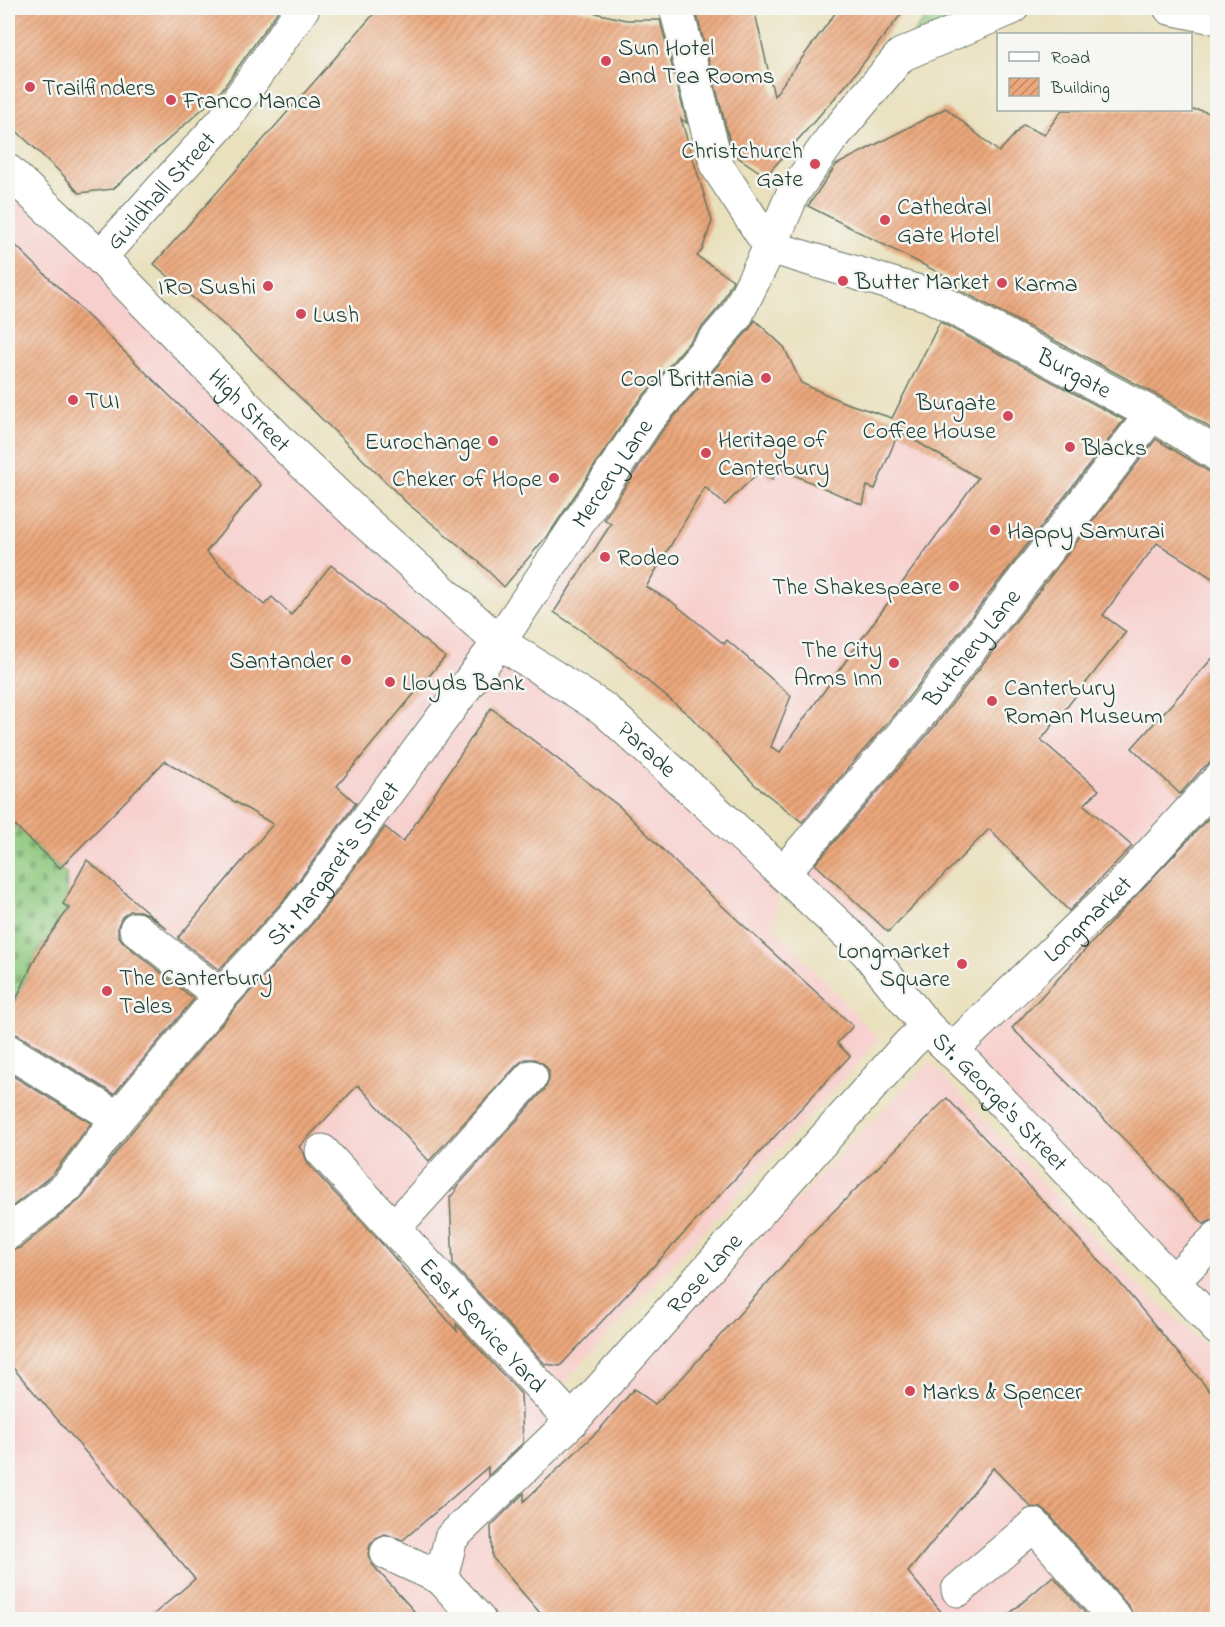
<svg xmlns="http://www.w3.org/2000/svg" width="1225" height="1627" font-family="'Indie Flower',sans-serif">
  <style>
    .built { fill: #f7d0ce }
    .grass { fill: url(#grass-tufts); stroke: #568258; stroke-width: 1.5 }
    .cemetery { fill: url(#cemetery-stones); stroke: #568258; stroke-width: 1.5 }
    .building { fill: url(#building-hatch); fill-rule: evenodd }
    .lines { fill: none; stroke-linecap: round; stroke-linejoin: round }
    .minor-casing { stroke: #667664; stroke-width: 35 }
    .minor { stroke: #fff; stroke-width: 33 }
    .poi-dot { fill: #d1495b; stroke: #f6f6f2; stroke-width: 2 }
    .labels { text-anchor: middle; stroke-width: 5; stroke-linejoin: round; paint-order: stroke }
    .poi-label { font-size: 24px; fill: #1f3d34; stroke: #f6f6f2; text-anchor: start }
    .street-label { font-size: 24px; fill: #1f3d34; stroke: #f6f6f2 }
  </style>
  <defs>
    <pattern id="grass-tufts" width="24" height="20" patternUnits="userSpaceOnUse" patternTransform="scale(1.5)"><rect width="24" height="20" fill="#8dc87d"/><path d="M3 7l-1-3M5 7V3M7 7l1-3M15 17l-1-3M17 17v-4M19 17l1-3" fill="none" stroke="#73a467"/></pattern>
    <pattern id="cemetery-stones" width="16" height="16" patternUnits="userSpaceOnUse" patternTransform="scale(1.5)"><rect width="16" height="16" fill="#8dc87d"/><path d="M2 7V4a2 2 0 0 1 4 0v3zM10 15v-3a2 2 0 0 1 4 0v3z" fill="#73a467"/></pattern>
    <pattern id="building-hatch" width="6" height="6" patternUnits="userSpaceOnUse" patternTransform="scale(1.5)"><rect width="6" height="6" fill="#eca77b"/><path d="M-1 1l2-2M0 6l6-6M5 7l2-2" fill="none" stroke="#bf8966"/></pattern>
  </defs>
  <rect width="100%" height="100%" fill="#f6f6f2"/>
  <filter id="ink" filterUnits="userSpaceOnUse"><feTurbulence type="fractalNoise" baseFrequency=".0167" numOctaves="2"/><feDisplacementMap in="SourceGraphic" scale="12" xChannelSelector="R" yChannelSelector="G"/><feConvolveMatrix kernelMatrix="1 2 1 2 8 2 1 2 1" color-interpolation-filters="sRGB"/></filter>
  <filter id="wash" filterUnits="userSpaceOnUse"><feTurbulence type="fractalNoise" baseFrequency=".008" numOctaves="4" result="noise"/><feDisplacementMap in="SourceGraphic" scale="24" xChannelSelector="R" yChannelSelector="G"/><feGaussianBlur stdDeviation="1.35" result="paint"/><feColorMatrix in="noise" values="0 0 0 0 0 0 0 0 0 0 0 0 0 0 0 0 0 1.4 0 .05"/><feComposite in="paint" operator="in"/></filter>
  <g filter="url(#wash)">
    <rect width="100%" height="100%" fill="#e9e0bc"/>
    <g class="built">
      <polygon points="8,171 190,347 783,873 1152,414 1217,455 1217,1329 951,1051 1083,922 1065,906 1011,851 986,833 867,952 783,874 773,925 879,1040 555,1393 573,1430 930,1062 1135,1282 1217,1356 1217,1619 8,1619"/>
      <polygon points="931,339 964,356 1001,361 1123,429 1054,523 807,827 756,784 691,717 606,647 542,604 652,436 704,382 784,347 805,390 889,422"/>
    </g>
    <polygon class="grass" points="931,8 1012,8 901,55"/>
    <polygon class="cemetery" points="8,819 66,874 67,898 69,908 38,952 14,1002 8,1002"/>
    <g id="blocks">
      <g class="building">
        <polygon points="8,8 280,8 219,94 113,189 79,193 64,176 8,123"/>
        <polygon points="379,8 574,8 626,20 660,20 687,123 681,119 712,221 702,250 697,256 733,280 720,306 633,408 551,531 504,587 477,560 408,504 247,345 154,264"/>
        <polygon points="695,8 754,8 774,96 839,8 906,8 847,84 766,176 733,154"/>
        <polygon points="946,108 999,152 1023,125 1044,135 1062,110 1199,110 1218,115 1218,433 1161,397 956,288 959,283 808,206 836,165"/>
        <polygon points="8,238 261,485 206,552 264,605 272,597 291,615 331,565 445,657 337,786 356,803 285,899 219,970 178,938 273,824 165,761 60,868 8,819"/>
        <path d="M755,320L784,347L801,383L843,402L892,418L940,322L1124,420L905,702L802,822L755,785L691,717L610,650L554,612L611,524L604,519L662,431L750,328ZM899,431L978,478L780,752L771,747L791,696L727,640L724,644L671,601L646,587L705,487L725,505L761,470L772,480L778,468L863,505L867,486L875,489Z"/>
        <polygon points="1156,439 1208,471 1218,474 1218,582 1157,543 1103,615 1126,632 1041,740 1099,790 1084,805 1132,846 1069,911 989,829 888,932 815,864 935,726"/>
        <polygon points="1218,652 1218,762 1212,762 1204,767 1180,794 1132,748"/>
        <polygon points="491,708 620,807 683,870 853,1026 837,1043 850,1056 560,1366 545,1364 453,1265 450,1197 456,1191 455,1189 545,1089 549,1080 549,1071 544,1064 534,1059 525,1059 518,1064 429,1161 358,1085 299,1147 304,1153 308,1164 386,1248 457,1331 456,1324 521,1394 523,1443 488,1476 488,1467 403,1540 385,1534 376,1538 370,1545 368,1554 371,1563 422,1620 147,1620 195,1579 8,1362 8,1251 20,1248 82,1198 133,1130 235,1008 314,922 385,827 403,842"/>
        <polygon points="1218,808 1218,1219 1213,1219 1204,1224 1134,1149 1012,1028"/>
        <polygon points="87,860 167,929 147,914 139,911 130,911 122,917 118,926 118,935 124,943 194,999 114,1094 18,1035 8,1032 8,1017 38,952 69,908 63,904"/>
        <polygon points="8,1073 91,1123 53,1174 8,1210"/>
        <polygon points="947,1098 1119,1282 1218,1401 1218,1620 1134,1620 1130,1608 1048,1513 1041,1508 1031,1507 993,1468 908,1572 948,1620 546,1620 492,1557 491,1526 524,1493 524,1501 600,1429 634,1389 655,1404 683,1377 811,1234"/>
        <polygon points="1053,1576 1091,1620 1002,1620"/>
      </g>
    </g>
  </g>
  <g filter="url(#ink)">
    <use href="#blocks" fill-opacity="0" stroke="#667664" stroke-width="1.5"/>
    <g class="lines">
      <g class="minor-casing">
        <g id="minor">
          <path id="s1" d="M676,8L717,166L770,247L929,295L1152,414L1218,455"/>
          <polyline points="1170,8 1218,18"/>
          <path id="s2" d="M8,171L100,257L286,447L363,520L499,642L604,709L783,873L867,952L927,1027L970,1068L1218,1329"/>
          <path id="s3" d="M100,257L225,119L303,8"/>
          <path id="s4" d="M783,873L920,714L1152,414"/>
          <polyline points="136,929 221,996"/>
          <polyline points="8,1051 118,1118"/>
          <path id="s5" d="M951,1051L1124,883L1218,780"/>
          <path id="s6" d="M322,1151L572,1421"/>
          <polyline points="393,1229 531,1077"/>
          <path id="s7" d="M8,1233L67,1187L118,1118L221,996L299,911L499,642L647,420L736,316L770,247L793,193L831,139L901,55L1012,8"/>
          <polyline points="1172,1282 1218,1237"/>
          <polyline points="387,1553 441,1578 479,1620"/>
          <path id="s8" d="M441,1578L451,1538L572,1421L909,1044L927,1027"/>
          <polyline points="958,1590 1034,1525 1116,1620"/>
        </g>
      </g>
      <use href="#minor" class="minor"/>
    </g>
  </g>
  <g class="poi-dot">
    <circle cx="606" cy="61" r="6"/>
    <circle cx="30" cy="87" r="6"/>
    <circle cx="171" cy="100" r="6"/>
    <circle cx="815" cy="164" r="6"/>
    <circle cx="885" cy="220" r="6"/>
    <circle cx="843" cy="281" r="6"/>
    <circle cx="1002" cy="283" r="6"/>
    <circle cx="268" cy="286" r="6"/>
    <circle cx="301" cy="314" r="6"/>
    <circle cx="766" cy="378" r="6"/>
    <circle cx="73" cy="400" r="6"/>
    <circle cx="1008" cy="416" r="6"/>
    <circle cx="493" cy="441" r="6"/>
    <circle cx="1070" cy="447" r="6"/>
    <circle cx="706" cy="453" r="6"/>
    <circle cx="554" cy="478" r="6"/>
    <circle cx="995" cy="530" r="6"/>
    <circle cx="605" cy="557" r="6"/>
    <circle cx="954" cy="586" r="6"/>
    <circle cx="346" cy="660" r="6"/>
    <circle cx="894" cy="663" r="6"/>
    <circle cx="390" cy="682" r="6"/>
    <circle cx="992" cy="701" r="6"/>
    <circle cx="962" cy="964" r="6"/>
    <circle cx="107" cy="991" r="6"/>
    <circle cx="910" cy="1391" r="6"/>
  </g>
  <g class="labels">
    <g class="poi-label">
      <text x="618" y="55">Sun Hotel<tspan x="618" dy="28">and Tea Rooms</tspan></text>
      <text x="42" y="95">Trailfinders</text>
      <text x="183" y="108">Franco Manca</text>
      <text x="803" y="158" text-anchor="end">Christchurch<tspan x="803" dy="28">Gate</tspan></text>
      <text x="897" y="214">Cathedral<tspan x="897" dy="28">Gate Hotel</tspan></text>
      <text x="855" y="289">Butter Market</text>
      <text x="1014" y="291">Karma</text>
      <text x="256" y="294" text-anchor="end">IRO Sushi</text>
      <text x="313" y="322">Lush</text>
      <text x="754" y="386" text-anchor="end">Cool Brittania</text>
      <text x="85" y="408">TUI</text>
      <text x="996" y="410" text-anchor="end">Burgate<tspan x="996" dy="28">Coffee House</tspan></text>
      <text x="718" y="447">Heritage of<tspan x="718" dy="28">Canterbury</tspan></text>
      <text x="481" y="449" text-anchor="end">Eurochange</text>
      <text x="1082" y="455">Blacks</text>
      <text x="542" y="486" text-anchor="end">Cheker of Hope</text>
      <text x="1007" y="538">Happy Samurai</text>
      <text x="617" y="565">Rodeo</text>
      <text x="942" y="594" text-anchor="end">The Shakespeare</text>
      <text x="882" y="657" text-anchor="end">The City<tspan x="882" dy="28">Arms Inn</tspan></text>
      <text x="334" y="668" text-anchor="end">Santander</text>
      <text x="402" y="690">Lloyds Bank</text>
      <text x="1004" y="695">Canterbury<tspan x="1004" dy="28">Roman Museum</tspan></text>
      <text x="950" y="958" text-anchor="end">Longmarket<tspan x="950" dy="28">Square</tspan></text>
      <text x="119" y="985">The Canterbury<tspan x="119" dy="28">Tales</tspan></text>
      <text x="922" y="1399">Marks &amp; Spencer</text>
    </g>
    <g class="street-label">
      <text dy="8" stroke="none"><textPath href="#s3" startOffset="90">Guildhall Street</textPath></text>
      <text dy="8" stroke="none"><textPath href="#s1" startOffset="591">Burgate</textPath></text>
      <text dy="8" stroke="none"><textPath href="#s2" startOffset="340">High Street</textPath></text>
      <text dy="8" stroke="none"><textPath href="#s7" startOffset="974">Mercery Lane</textPath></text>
      <text dy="8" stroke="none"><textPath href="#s4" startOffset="294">Butchery Lane</textPath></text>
      <text dy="8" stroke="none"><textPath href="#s2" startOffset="864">Parade</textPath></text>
      <text dy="8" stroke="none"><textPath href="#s7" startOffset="494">St. Margaret's Street</textPath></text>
      <text dy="8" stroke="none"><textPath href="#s5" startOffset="190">Longmarket</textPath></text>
      <text dy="8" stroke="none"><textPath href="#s2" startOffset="1364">St. George's Street</textPath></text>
      <text dy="8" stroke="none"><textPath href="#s8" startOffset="408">Rose Lane</textPath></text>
      <text dy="8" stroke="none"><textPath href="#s6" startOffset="237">East Service Yard</textPath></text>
    </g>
  </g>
  <rect width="1225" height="1627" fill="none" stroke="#f6f6f2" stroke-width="30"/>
  <rect x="997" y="33" width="195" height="78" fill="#f6f6f2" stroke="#a0aca6" stroke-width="1.5"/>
  <rect x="1009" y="52" width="30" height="9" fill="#ffffff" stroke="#a0aca6" stroke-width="1.5"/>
  <text x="1051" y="63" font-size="18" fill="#1f3d34">Road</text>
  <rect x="1009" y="78" width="30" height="18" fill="url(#building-hatch)" stroke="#a0aca6" stroke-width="1.5"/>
  <text x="1051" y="93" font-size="18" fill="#1f3d34">Building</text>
</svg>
